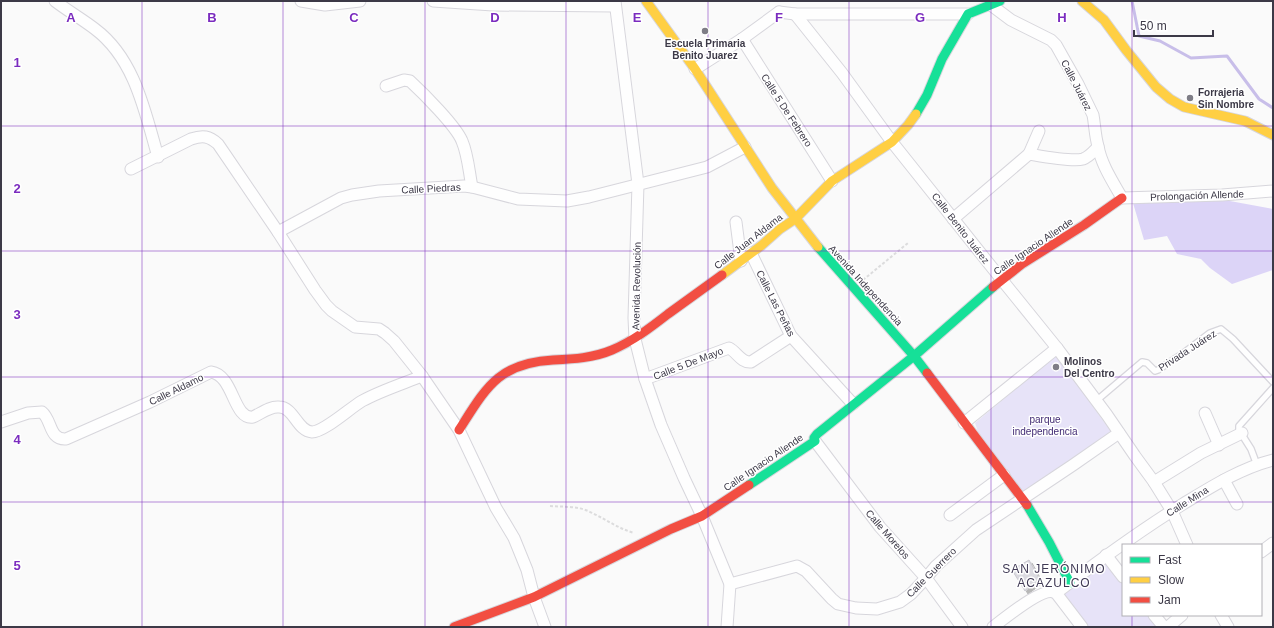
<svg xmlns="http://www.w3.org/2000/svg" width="1274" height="628" font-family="Arial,sans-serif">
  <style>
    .green { fill: #e7e3f8 }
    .forest { fill: #dcd4f7 }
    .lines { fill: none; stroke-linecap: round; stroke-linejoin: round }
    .stream { stroke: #c8bee9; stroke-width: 3 }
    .building { fill: #dbdae0; stroke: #cbcad0; filter: url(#shadow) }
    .lane-casing { stroke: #d7d6dc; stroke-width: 8 }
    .street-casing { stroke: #d7d6dc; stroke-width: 13 }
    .fast-casing { stroke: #d7d6dc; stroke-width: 11 }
    .slow-casing { stroke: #d7d6dc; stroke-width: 11 }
    .jam-casing { stroke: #d7d6dc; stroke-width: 11 }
    .path { stroke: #dcdcdd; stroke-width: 2; stroke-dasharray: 3 2; stroke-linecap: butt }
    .lane { stroke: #fefefe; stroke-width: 5.5 }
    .street { stroke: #fefefe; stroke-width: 11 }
    .fast { stroke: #16e098; stroke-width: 9 }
    .slow { stroke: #ffcf43; stroke-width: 9 }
    .jam { stroke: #f24e42; stroke-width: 9 }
    .grid { fill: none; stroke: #7b2cbf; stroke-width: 1; stroke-opacity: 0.55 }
    .poi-dot { fill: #7e7d86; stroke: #fff; stroke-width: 1.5 }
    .labels { text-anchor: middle; stroke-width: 3; stroke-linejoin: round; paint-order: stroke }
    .poi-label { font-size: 10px; font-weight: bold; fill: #3c3947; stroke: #fff; text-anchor: start }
    .street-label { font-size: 10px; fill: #3c3947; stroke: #fff }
    .park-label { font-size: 10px; fill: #422b74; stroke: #fff }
    .quarter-label { font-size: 12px; letter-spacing: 1px; fill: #3f3954; stroke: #fff }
    .grid-label { font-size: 13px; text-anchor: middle; font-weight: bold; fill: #7b2cbf; stroke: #fff; stroke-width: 3; stroke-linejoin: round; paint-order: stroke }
  </style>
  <defs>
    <filter id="shadow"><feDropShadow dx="3" dy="3" stdDeviation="0" flood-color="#0004"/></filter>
  </defs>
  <rect width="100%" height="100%" fill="#fafafa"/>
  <g class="green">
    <polygon points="1056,355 1112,433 1025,496 981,441 975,423"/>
    <polygon points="1105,557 1123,580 1123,615 1151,615 1160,627 1086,627 1060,595"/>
  </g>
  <polygon class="forest" points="1219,199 1273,209 1273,270 1232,284 1210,268 1201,259 1177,254 1167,236 1144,240 1133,203"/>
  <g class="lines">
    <polyline class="stream" points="1132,1 1139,36 1160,41 1191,58 1227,56 1259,99 1273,108"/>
  </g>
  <polygon class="building" points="1029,560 1040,580 1025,591 1012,570"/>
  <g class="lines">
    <g class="lane-casing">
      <g id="lane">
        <polyline points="1096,401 1142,362 1147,363 1155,371 1158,370 1185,352 1210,333 1221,329 1233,339 1273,382"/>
        <polyline points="1257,465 1251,449 1239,430 1239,426 1273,388"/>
      </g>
    </g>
    <g class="street-casing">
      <g id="street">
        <path d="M55,1C68,11 82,19 95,29C135,59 145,112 158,157"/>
        <polyline points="301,1 325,5 360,1"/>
        <polyline points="433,1 493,5 615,6"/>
        <polyline points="615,1 638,184 634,318 635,339 645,379 661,425 684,478 702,516 730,584 727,627"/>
        <path d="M991,5L1011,20L1051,40L1056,45L1078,84L1093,115C1095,126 1095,136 1098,146C1101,164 1113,182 1122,198L1222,195L1273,191"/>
        <polyline points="779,12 795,14 968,14"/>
        <polyline points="795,14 842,73 892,142 1002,280 1057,348 1107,415 1135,456 1154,482 1172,511 1187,545"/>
        <polyline points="742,39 832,181"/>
        <polyline points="695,69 742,39 779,12"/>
        <path d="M386,86L404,80L410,81C423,93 456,126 462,141C468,155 469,172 472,187"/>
        <polyline points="1029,154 1039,131"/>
        <path d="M131,169L191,139C203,135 209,136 218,144L278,232L315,290L326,305L332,311L355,327L379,329L385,333L394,341L422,376L459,430L496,508L514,538L527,570L534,597L545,627"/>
        <path d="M953,219L1029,154C1041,156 1072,162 1083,159C1089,157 1093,152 1098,147"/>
        <polyline points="736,222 741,261"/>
        <polyline points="278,232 341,198 352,195 379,191 464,186 472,187 518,199 567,201 589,197 707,167 745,147"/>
        <polyline points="751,253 791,336 853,404"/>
        <path d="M645,379L729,348C737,352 741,363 751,362L791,336"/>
        <polyline points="1205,413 1219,445"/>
        <path d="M1,422L28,413L42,412C52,420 49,440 66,439L150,402L211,372C234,375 233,420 253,417C260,414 270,406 279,407C294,407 297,431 312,432C324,432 350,408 362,401C380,391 402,384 422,376"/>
        <polyline points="964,423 1057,348"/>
        <polyline points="815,441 880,527 926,578 962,627"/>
        <polyline points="1224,480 1237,504"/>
        <polyline points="1154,482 1201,453 1242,433"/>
        <polyline points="950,515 1004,475"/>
        <polyline points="1261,552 1273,543"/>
        <polyline points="1106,555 1123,577"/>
        <polyline points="730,584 797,566 806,571 832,599 838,604 856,608 877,609 900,602 911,594 926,578 936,566 976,530 1073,465 1119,433"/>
        <polyline points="1056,593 1082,627"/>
        <polyline points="1154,615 1164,627"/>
        <polyline points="1221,615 1228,627"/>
        <path d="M993,627C1004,619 1044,585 1056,593C1097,562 1139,531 1183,504C1211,487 1241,468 1273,460"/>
        <polyline points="1168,627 1182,615"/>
      </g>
    </g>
    <g class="fast-casing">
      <g id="fast">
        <polyline points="916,114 927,95 942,59 968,14 1000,1"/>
        <polyline points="818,247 914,356 927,373"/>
        <polyline points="749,485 815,441 814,438 817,434 914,356 993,287"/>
        <polyline points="1027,505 1049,542 1070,583"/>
      </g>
    </g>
    <g class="slow-casing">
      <g id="slow">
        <polyline points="646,1 695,69 772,188 818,247"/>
        <polyline points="1082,1 1104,20 1126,50 1156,87 1170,99 1184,107 1245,121 1273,135"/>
        <polyline points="722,275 762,245 780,229 795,219 832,181 892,142 908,125 916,114"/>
      </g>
    </g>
    <g class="jam-casing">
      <g id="jam">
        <polyline points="993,287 1022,264 1084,225 1122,198"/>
        <polyline points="927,373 1027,505"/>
        <path d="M459,430C486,388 498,363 553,360C574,359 593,358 612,350C633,341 650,328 668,314C686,301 704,288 722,275"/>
        <polyline points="454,627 534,597 671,529 702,516 749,485"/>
      </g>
    </g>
    <g class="path">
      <polyline points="863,280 908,243"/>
      <path d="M550,506C563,507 577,506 588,511C604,518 617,528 634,533"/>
    </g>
    <use href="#lane" class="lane"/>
    <use href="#street" class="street"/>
    <use href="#fast" class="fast"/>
    <use href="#slow" class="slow"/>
    <use href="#jam" class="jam"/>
  </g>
  <path class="grid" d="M142,1V627M283,1V627M425,1V627M566,1V627M708,1V627M849,1V627M991,1V627M1132,1V545M1,126H1273M1,251H1273M1,377H1273M1,502H1273M1132,615V627"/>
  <g class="poi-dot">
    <circle cx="705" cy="31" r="4"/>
    <circle cx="1190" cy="98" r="4"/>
    <circle cx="1056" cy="367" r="4"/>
  </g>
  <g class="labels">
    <g class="poi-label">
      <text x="705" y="47" text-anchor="middle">Escuela Primaria<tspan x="705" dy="12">Benito Juarez</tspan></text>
      <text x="1198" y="96">Forrajeria<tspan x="1198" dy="12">Sin Nombre</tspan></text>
      <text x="1064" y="365">Molinos<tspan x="1064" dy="12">Del Centro</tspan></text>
    </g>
    <g class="street-label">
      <text transform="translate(1077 85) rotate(63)" y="4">Calle Juárez</text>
      <text transform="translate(787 110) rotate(57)" y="4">Calle 5 De Febrero</text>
      <text transform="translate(431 188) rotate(-3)" y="4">Calle Piedras</text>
      <text transform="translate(1197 195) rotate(-2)" y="4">Prolongación Allende</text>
      <text transform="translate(961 228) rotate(52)" y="4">Calle Benito Juárez</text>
      <text transform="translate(748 241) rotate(-38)" y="4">Calle Juan Aldama</text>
      <text transform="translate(1033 246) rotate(-34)" y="4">Calle Ignacio Allende</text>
      <text transform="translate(866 285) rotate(48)" y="4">Avenida Independencia</text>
      <text transform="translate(636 286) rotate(-89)" y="4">Avenida Revolución</text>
      <text transform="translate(776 303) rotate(63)" y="4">Calle Las Peñas</text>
      <text transform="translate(1187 350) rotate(-33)" y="4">Privada Juárez</text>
      <text transform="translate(688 363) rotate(-21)" y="4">Calle 5 De Mayo</text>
      <text transform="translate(176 389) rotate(-26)" y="4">Calle Aldamo</text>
      <text transform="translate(763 462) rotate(-34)" y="4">Calle Ignacio Allende</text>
      <text transform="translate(1187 501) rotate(-32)" y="4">Calle Mina</text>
      <text transform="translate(888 534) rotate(49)" y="4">Calle Morelos</text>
      <text transform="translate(931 572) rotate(-45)" y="4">Calle Guerrero</text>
    </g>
    <g class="park-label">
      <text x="1045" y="423">parque<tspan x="1045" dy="12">independencia</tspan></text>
    </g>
    <g class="quarter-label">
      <text x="1054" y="573">SAN JERÓNIMO<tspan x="1054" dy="14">ACAZULCO</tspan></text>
    </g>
  </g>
  <g class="grid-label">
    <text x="71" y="22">A</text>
    <text x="212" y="22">B</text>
    <text x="354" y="22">C</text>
    <text x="495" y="22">D</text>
    <text x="637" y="22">E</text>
    <text x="779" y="22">F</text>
    <text x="920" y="22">G</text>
    <text x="1062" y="22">H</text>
    <text x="17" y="67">1</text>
    <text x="17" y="193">2</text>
    <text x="17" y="319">3</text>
    <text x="17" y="444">4</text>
    <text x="17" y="570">5</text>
  </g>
  <rect width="1274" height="628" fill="none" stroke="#3c3947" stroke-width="4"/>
  <rect x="1122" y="544" width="140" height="72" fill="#ffffff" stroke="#b1b0b5"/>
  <rect x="1130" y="557" width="20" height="6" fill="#16e098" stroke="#b1b0b5"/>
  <text x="1158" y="564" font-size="12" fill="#3c3947">Fast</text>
  <rect x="1130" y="577" width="20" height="6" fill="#ffcf43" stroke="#b1b0b5"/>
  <text x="1158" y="584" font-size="12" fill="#3c3947">Slow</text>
  <rect x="1130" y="597" width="20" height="6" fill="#f24e42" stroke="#b1b0b5"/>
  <text x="1158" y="604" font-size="12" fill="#3c3947">Jam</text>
  <path d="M1134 30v6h79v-6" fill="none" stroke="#3c3947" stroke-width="2"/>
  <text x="1140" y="30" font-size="12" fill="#3c3947" stroke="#ffffff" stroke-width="3" paint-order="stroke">50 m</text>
</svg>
